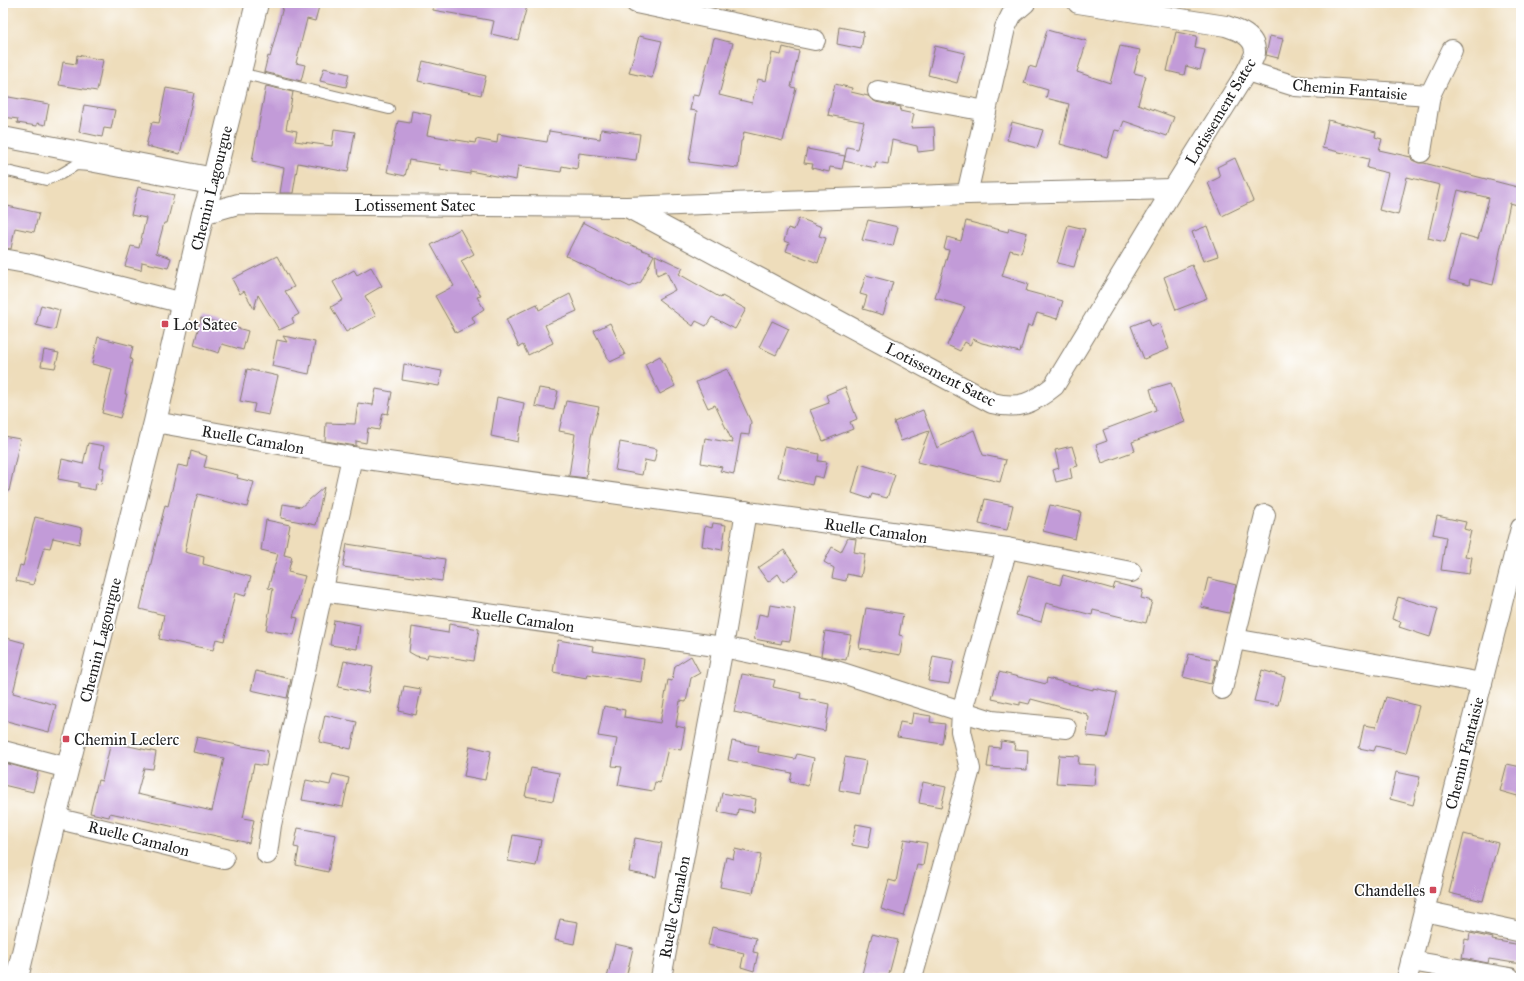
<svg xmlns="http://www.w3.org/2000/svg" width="1524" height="981" font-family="'IM FELL Great Primer',serif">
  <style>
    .building { fill: #c29bd8 }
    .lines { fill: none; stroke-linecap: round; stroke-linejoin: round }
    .service-casing { stroke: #857c6c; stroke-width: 12 }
    .minor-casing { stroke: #857c6c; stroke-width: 22 }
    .tertiary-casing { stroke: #857c6c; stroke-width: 24 }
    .service { stroke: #fff; stroke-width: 10 }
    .minor { stroke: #fff; stroke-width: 20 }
    .tertiary { stroke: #fff; stroke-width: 22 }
    .poi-dot { fill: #d1495b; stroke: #fff; stroke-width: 1.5 }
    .labels { text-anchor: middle; stroke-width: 3.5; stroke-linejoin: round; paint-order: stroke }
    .street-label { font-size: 16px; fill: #1c1c1c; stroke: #fff }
    .poi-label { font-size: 16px; fill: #1c1c1c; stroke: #fff; text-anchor: start }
  </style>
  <rect width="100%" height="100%" fill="#fff"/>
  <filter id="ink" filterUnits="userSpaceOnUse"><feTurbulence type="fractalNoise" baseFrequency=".025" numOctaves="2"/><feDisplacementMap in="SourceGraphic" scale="8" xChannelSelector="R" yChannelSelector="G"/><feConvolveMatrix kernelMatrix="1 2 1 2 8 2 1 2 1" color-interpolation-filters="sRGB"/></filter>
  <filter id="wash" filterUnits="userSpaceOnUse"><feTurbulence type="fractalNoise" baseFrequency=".012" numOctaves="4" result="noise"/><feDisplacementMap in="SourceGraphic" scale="16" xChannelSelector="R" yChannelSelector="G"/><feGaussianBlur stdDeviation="0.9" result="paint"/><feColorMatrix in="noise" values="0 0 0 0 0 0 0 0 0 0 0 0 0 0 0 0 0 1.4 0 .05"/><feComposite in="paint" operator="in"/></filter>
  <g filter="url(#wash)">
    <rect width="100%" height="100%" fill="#edb"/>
    <g id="blocks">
      <g class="building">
        <polygon points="284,3 320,3 315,21 307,19 296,63 305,65 301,81 264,72 268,56 270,57"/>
        <polygon points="433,3 516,3 527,6 518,40 491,34 494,21 433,10"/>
        <polygon points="839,27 864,32 861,49 837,44"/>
        <polygon points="1047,30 1087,41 1077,72 1110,83 1120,46 1140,50 1134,73 1146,76 1138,104 1174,117 1167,136 1124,121 1120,131 1115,130 1107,157 1060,144 1069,104 1046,98 1048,90 1024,83 1029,66 1036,68"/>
        <polygon points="1176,32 1197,36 1195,48 1205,50 1200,70 1186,66 1184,75 1167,71"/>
        <polygon points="639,36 662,41 652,78 629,73"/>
        <polygon points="1270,36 1283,39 1278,58 1266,55"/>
        <polygon points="714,38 733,43 719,95 752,103 758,79 766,81 772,53 781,55 783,47 799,51 791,87 796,88 783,141 744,132 742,141 741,141 738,168 689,162 697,111 690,110 693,95 699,96"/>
        <polygon points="935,46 965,53 957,83 928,75"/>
        <polygon points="77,55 103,60 97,91 59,85 63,62 76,64"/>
        <polygon points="423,61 486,76 481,95 418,81"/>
        <polygon points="324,68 349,74 346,87 320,81"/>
        <polygon points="835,84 852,88 851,92 868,96 876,102 901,107 900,111 914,114 911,128 934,127 935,150 918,152 917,146 892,140 888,164 876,162 875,168 844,161 847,147 857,149 864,122 828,115"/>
        <polygon points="266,86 293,92 286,129 297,131 295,141 332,146 334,129 355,132 348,172 298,163 293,193 280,193 284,168 252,161"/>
        <polygon points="166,88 194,93 180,154 146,146 152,122 159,123"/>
        <polygon points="3,96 49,104 45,125 37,123 37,126 17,123 18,119 3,117"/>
        <polygon points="84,105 115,110 111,129 104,128 102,137 79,132"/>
        <polygon points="412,111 431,115 427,135 475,143 476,139 497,143 498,134 547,142 549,131 600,139 601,129 640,134 636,160 579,153 577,169 562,166 561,172 518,166 516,180 470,171 470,174 440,169 441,165 409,160 405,176 387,172 398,121 410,123"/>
        <polygon points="1328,120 1376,132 1375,137 1382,139 1379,150 1411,157 1412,160 1419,163 1424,163 1521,188 1521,206 1510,203 1493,285 1470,279 1469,285 1449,280 1460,234 1478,239 1489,198 1458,190 1445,242 1428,238 1440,185 1407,177 1398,215 1379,210 1388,173 1367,168 1369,159 1322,148"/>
        <polygon points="1012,122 1043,130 1037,148 1007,140"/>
        <polygon points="807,149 845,156 842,169 830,167 829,172 812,168 813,164 804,163"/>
        <polygon points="1235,158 1253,201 1222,216 1208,183 1220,177 1217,167"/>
        <polygon points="138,187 174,195 167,223 164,223 156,253 171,258 168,268 142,262 141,270 125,266 131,246 139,248 146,218 131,215"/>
        <polygon points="3,205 39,213 34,232 15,228 11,249 3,248"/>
        <polygon points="799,218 822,227 819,236 826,238 818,263 786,251 789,243 784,241 788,228 794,230"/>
        <polygon points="868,220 898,227 893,246 862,240"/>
        <polygon points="966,221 1008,232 1009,228 1027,233 1021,253 1010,250 1002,276 1028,284 1026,291 1063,301 1057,319 1037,313 1032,327 1028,325 1020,352 982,343 973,339 970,345 965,342 960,351 947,345 965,307 935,298 949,250 944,249 947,237 961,241"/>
        <polygon points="583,222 604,233 654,255 641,282 630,287 566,256"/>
        <polygon points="1068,225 1085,229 1074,267 1057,263"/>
        <polygon points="1207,226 1218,256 1203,261 1192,232"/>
        <polygon points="460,229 474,254 461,261 481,296 477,297 484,309 472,317 475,323 456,333 435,296 454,286 431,245"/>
        <polygon points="655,255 683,268 679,274 721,298 722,296 746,309 735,329 712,317 706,326 696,321 693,326 658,299 675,290 666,271 657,275"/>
        <polygon points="277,256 294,287 285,291 299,314 292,318 294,323 279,330 258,295 254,309 244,291 240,294 232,279"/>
        <polygon points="1192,265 1207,298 1176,310 1164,277"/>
        <polygon points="371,267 382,286 365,296 376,316 346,332 331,307 343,300 333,282 354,270 357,275"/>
        <polygon points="866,275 893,282 883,315 863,309 867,296 860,294"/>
        <polygon points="570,294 577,311 545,325 553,343 528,355 523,345 519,347 506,319 537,304 539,310"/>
        <polygon points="41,305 60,310 55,330 36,325"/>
        <polygon points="201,318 248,331 243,350 222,344 219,353 194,345"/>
        <polygon points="1149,319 1151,326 1159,323 1169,349 1144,359 1131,326"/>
        <polygon points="772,321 789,329 776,355 759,347"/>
        <polygon points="610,323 625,355 610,362 594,331"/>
        <polygon points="283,336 315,342 309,374 272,366 277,340 287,342"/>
        <polygon points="98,337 133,346 130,359 132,360 125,394 127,394 120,418 102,413 112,369 92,364"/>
        <polygon points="44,350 59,353 55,368 41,366"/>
        <polygon points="660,356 675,386 660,394 645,364"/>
        <polygon points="404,364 442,371 439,386 402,380"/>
        <polygon points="247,369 278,376 269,415 253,412 255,404 240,401"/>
        <polygon points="727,369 751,422 749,435 741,434 734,474 720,471 722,467 701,463 705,438 733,443 715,405 708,408 696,382"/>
        <polygon points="1171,383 1185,422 1132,442 1135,451 1102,463 1096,445 1107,441 1103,430 1156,410 1150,389"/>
        <polygon points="845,387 857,419 850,422 853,429 823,441 810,410 829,403 826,395"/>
        <polygon points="539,388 558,391 554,410 535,406"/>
        <polygon points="376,389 392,392 388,414 383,413 379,430 368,428 366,443 356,441 356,446 325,441 326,423 355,424 358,403 373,405"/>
        <polygon points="497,397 524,403 518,442 491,436"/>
        <polygon points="566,401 599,407 591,437 586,478 569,476 575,434 559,431"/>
        <polygon points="923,410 937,448 974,430 983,455 1006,460 1000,482 917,462 929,431 901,441 894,422"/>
        <polygon points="3,436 20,439 9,491 3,490"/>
        <polygon points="620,442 657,449 654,462 645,460 642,475 615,470"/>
        <polygon points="88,443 104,446 100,467 104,468 101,484 96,483 95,490 79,487 79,483 58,479 62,459 83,464"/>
        <polygon points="1072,446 1078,466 1070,468 1072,478 1056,482 1053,470 1059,468 1055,450"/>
        <polygon points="785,447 819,454 818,461 827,462 823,478 814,476 812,485 778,477"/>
        <polygon points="191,451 207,456 204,467 238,475 237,478 254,482 247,507 198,494 195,502 185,552 204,557 203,564 251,577 245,596 235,593 224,641 216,639 213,650 159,639 164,615 140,609 165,505 168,506 178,465 188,467"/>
        <polygon points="860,464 895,475 887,498 872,494 870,499 852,493"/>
        <polygon points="324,487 316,525 281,518 283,504 301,507"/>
        <polygon points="985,499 1013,505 1007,530 979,524"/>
        <polygon points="1050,505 1081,512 1075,539 1043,531"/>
        <polygon points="1437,516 1466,522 1464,529 1471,531 1465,556 1472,557 1469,574 1441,570 1446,537 1433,534"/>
        <polygon points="35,517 82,528 79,544 53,538 50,548 44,547 33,585 16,581 20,565 23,566"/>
        <polygon points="266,520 290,525 284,555 292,557 288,572 305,576 293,617 298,618 294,635 266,630 273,589 268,588 278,554 261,550"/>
        <polygon points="713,523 726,525 722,550 702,546 705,526 712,528"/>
        <polygon points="848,538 856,539 854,552 865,554 861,577 847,574 846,581 832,578 834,568 824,562 832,547 841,552"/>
        <polygon points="347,544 445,559 442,581 343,567"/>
        <polygon points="784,550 799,571 783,582 778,574 768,582 758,568"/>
        <polygon points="1063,575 1113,589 1115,583 1143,590 1141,598 1152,601 1146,623 1093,610 1092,615 1046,603 1041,622 1016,615 1028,576 1060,585"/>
        <polygon points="1208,578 1236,585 1229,613 1201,607"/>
        <polygon points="1398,597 1438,609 1430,637 1399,627 1401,622 1392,619"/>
        <polygon points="770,605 795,609 790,641 782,640 781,644 754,639 759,614 768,616"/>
        <polygon points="866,608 903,614 899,635 903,636 900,655 859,648"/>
        <polygon points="334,620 360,625 357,649 330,645"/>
        <polygon points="449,624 479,629 474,661 428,654 427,658 416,656 409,652 412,627 448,633"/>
        <polygon points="825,631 851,635 846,660 821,656"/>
        <polygon points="3,637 25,643 13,693 56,705 49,732 3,720"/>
        <polygon points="558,640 593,646 592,651 644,659 641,682 588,674 587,678 553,672"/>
        <polygon points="1189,654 1217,660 1211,684 1183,677"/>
        <polygon points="691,656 700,673 691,678 686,702 680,701 676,726 685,728 681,750 668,748 660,783 655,782 653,791 618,785 622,767 612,766 617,739 598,736 604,706 625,710 624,717 660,723 668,680 672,681 675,666"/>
        <polygon points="933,656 954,660 949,684 928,681"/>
        <polygon points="344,661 373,667 368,693 338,687"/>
        <polygon points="1262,670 1285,677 1278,705 1254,701"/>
        <polygon points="256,671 291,679 287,698 251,690"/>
        <polygon points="999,672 1046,684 1047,678 1093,690 1093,688 1117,693 1107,738 1087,736 1089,717 1087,716 1087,714 1031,699 1029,704 1020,702 1020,705 992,699"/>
        <polygon points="742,674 775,680 773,687 801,693 800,698 829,704 825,731 734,712"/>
        <polygon points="404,686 421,689 416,715 399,711"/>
        <polygon points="1386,697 1419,706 1406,753 1376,746 1374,751 1359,748 1364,725 1376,727"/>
        <polygon points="913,713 931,716 930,722 945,724 942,744 897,737 900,722 911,724"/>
        <polygon points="325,715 357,722 351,749 319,742"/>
        <polygon points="197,737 268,751 266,766 254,764 243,818 254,820 249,843 110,813 109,817 90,813 98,780 102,781 111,742 156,752 153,769 144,768 137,794 212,811 224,758 193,752"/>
        <polygon points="732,741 759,746 758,752 795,759 797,754 814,758 808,786 790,782 792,773 728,760"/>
        <polygon points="1001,741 1015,743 1014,749 1028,750 1027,770 987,767 990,747 1000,748"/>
        <polygon points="470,746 491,751 485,780 464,776"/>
        <polygon points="1059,755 1079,756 1078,764 1096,765 1094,785 1056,783"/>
        <polygon points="845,757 866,761 860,794 839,790"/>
        <polygon points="5,763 38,772 33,792 3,785"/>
        <polygon points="1507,764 1521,767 1521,797 1500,791"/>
        <polygon points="531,768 559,773 553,801 525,796"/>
        <polygon points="1396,772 1420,777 1413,805 1390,799"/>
        <polygon points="333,774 349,778 343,807 302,800 306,780 330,785"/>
        <polygon points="923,782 946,787 941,807 919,803"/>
        <polygon points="722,793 756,799 754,812 738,809 737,816 718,812"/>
        <polygon points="856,824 872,827 868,848 852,845"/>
        <polygon points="298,828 336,835 328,872 296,865 299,848 294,847"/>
        <polygon points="1464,834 1498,843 1483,901 1449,893"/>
        <polygon points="513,835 541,840 536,866 508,861"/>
        <polygon points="635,838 662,843 656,877 629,872"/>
        <polygon points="904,839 927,843 923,866 917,865 904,916 881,909 889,880 896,882"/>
        <polygon points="735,849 761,855 753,893 720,887 726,857 733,859"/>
        <polygon points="560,919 578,922 574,944 555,940"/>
        <polygon points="712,927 756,938 753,952 758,953 754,971 741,967 744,953 708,945"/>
        <polygon points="1470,933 1493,938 1492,940 1521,945 1521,964 1489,959 1488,963 1462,958 1465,939 1469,940"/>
        <polygon points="872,934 898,940 888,978 861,978"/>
        <polygon points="615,944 633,948 626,978 607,978"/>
      </g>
    </g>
  </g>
  <g filter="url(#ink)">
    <use href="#blocks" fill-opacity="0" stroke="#857c6c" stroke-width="1"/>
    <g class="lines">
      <g class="service-casing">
        <g id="service">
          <polyline points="240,73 389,109"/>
          <polyline points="3,170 46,180 61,174 76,165 90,166 211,189"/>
        </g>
      </g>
      <g class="minor-casing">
        <g id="minor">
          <polyline points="636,3 815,40"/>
          <polyline points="1247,71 1295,86 1430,95"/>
          <polyline points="878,91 986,111"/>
          <polyline points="3,137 214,178"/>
          <polyline points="1421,152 1430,95 1452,50"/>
          <polyline points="967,194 1005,28 1012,14 1025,3"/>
          <path d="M627,207L992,403C1020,410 1033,403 1054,386L1173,189L1247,71C1249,66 1254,58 1255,53C1256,36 1238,30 1226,26L1078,3"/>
          <polyline points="203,214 238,204 627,207 967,194 1173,189"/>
          <polyline points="3,259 31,264 183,303"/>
          <polyline points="155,422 352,457 1007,548 1131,572"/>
          <polyline points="322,591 723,647 833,670 992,721 1066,728"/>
          <polyline points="1234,639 1482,683"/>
          <polyline points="1222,689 1265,515"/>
          <polyline points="3,751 68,768"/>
          <polyline points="55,818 224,859"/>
          <polyline points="267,854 271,825 352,457"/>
          <polyline points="1424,911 1521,932"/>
          <polyline points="1411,961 1510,978"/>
          <polyline points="661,978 723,647 746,511"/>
          <polyline points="912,978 970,769 961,731 962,711 1007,548"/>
          <polyline points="1407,978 1521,528"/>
        </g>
      </g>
      <g class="tertiary-casing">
        <polyline id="tertiary" points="17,978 55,818 155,422 203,214 211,189 257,3"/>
      </g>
      <use href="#service" class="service"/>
      <use href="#minor" class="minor"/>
      <use href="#tertiary" class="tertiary"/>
    </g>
  </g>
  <g class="poi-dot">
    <rect x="161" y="320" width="8" height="8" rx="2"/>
    <rect x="62" y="735" width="8" height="8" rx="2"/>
    <rect x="1429" y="886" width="8" height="8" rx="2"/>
  </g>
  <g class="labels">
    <g class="street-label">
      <text transform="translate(1350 89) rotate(5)" y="6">Chemin Fantaisie</text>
      <text transform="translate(1220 111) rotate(-59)" y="6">Lotissement Satec</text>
      <text transform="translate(211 188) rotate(-76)" y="6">Chemin Lagourgue</text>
      <text x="415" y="211">Lotissement Satec</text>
      <text transform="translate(941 374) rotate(27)" y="6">Lotissement Satec</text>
      <text transform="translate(253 439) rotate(10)" y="6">Ruelle Camalon</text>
      <text transform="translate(876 530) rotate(8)" y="6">Ruelle Camalon</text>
      <text transform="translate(523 619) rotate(8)" y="6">Ruelle Camalon</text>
      <text transform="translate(100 640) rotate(-76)" y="6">Chemin Lagourgue</text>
      <text transform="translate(1464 753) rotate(-76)" y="6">Chemin Fantaisie</text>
      <text transform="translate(139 838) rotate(14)" y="6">Ruelle Camalon</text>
      <text transform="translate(674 907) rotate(-79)" y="6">Ruelle Camalon</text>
    </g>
    <g class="poi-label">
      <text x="173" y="330">Lot Satec</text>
      <text x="74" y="745">Chemin Leclerc</text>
      <text x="1425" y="896" text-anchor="end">Chandelles</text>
    </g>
  </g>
  <rect width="1524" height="981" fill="none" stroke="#fff" stroke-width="16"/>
</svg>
